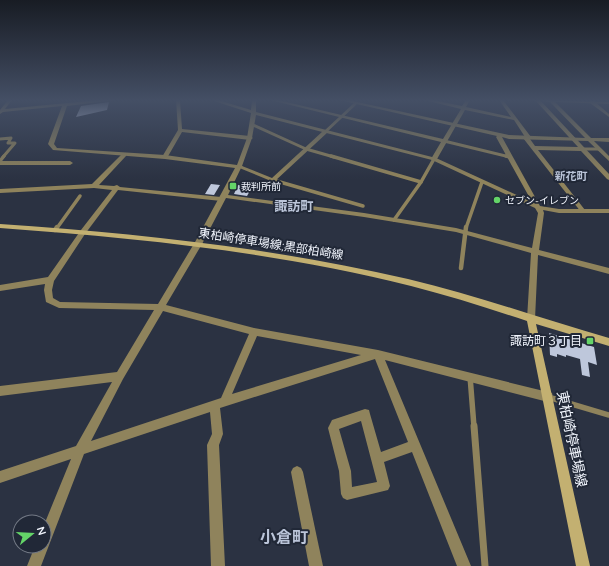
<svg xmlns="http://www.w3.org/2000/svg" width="609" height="566" font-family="Quicksand,'Noto Sans JP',sans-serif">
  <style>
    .building { fill: #bec7db }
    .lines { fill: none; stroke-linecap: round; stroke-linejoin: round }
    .service-far4 { stroke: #8f835c; stroke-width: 3 }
    .service-far3 { stroke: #8f835c; stroke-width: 3.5 }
    .service-far2 { stroke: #8f835c; stroke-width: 4.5 }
    .service-far1 { stroke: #8f835c; stroke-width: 5.5 }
    .service { stroke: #8f835c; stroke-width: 7 }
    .minor { fill: #8f835c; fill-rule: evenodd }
    .tertiary { fill: #8f835c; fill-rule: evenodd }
    .secondary { fill: #c3b071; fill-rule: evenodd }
    .poi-dot { fill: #64d468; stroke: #212837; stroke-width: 1.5 }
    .labels { text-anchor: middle; stroke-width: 4; stroke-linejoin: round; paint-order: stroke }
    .far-poi-label { font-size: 10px; fill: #f1f5fd; stroke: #212837; text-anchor: start }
    .far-neighbourhood-label { font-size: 11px; font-weight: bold; fill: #bbc5d9; stroke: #212837 }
    .street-label { font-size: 12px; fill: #f1f5fd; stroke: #212837 }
    .poi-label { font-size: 12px; fill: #f1f5fd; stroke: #212837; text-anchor: end }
    .neighbourhood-label { font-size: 13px; font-weight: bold; fill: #bbc5d9; stroke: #212837 }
    .near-street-label { font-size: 14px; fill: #f1f5fd; stroke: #212837 }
    .near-neighbourhood-label { font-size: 16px; font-weight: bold; fill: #bbc5d9; stroke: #212837 }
  </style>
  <rect width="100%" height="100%" fill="#2b3242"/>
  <g class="building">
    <polygon points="109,102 107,110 76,117 81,106"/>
    <polygon points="211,184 220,185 214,195 205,194"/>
    <polygon points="238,185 252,187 247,196 234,194"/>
    <polygon points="549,333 594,347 597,365 588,362 590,377 582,375 580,359 566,355 566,357 557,354 557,357 550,355"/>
  </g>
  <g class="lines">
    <g class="service-far4">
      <polyline points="253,125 306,149 334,157"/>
      <polyline points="325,132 355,104"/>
      <polyline points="0,139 11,138 8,143 15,143 3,157"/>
      <polyline points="444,141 510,157"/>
      <polyline points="582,149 599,149"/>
    </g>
    <g class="service-far3">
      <polyline points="331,156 421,182"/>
      <polyline points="506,156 510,157"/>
      <polyline points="0,161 4,156"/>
      <polyline points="273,180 363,206"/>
      <polyline points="394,220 421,182 434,159"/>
      <polyline points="57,228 80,196"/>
      <polyline points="466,228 482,182"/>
    </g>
    <g class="service-far2">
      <polyline points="55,230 57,227"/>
      <polyline points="461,268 466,227"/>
    </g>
    <g class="service-far1">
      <polyline points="470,376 474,427"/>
      <polyline points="548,397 609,415"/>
    </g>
    <polyline class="service" points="474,426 485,566"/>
    <g class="minor">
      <polygon points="176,100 180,100 182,129 250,136 253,138 250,140 182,132 167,158 163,158 162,157 178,130"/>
      <polygon points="270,100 278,100 443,139 461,109 424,100 433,100 462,106 466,100 470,100 466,107 511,117 499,100 503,100 531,137 532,138 530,139 535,146 578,147 535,100 540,100 609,174 609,180 607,179 581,151 538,150 585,210 585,212 581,212 523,138 525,137 514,120 465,110 437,159 434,161 431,159 441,142"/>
      <polygon points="590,101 594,101 609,114 609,117 590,103"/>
      <polygon points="323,131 328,132 275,181 271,181 237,167 242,166 272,178"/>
      <path d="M124,153L126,154V156L99,185L114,186L117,185L120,187L221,197L224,199L221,201L118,190L85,234L54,281L52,290L53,298L60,302L158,304L195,242H198L202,244L166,305L254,328L378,350L552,393L553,397L552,401L548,402L385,360L471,566H457L412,452L384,462L390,486L388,490L347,500L343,498L341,494L339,471L328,428L332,420L365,409L369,410L370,414L381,452L408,442L375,359L220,408L223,434L219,445L225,566H211L207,445L212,434L210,412L84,454L41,566H27L35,546H44V525L71,459L0,483V471L76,446L112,382L0,396V386L117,372L154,310L59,308L46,302L44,290L45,284L0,291V285L48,277L81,230L112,190L94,188L0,193V189L92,184L122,154ZM163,311L249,334L221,398L91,441L123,379ZM257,336L361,355L232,394ZM361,421L377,482L352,487L351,471L339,429Z"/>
      <polygon points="0,161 70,161 73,163 70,165 0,165"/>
      <polygon points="297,466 301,468 303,472 323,566 309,566 291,472 293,468"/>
    </g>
    <path class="tertiary" d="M8,100H12L5,109L98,100H115L67,106L54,144L57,148L165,155L237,165L247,138L251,113L211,100H218L251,110L252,100H256V112L436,158L532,202L496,137L497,136L339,100H348L509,135L585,138L550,102L527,100L609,102V104L555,102L591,138H609V142L594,141L609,156V161L588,141L509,139L502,137L540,206L559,209H609V213H559L543,210L544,213L539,250L609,268V274L538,255L535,319L534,322L531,323L528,322L527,319L531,253L456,232L364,217L226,198L201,246H195L194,244L235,168L165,159L53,150L48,144L62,106L3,112L0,114V110ZM256,115L432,160L535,208L538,213L532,248L456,228L364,213L228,195L241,168L243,167L242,166L252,138Z"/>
    <path class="secondary" d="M0,224C137,233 274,248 408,279C476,295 542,319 609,338V346L536,324L590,566H576L527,321C488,308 450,296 411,286C277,252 137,238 0,228Z"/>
  </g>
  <linearGradient id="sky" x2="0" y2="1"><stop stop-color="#181c24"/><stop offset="0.56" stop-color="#444f65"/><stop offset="1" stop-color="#444f65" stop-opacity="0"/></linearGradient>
  <rect width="609" height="179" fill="url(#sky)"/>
  <g class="poi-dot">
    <rect x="229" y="182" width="8" height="8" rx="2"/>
    <circle cx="497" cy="200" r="4"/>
    <rect x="586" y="337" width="8" height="8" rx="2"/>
  </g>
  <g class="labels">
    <g class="far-poi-label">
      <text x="241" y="190">裁判所前</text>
      <text x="505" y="204">セブン-イレブン</text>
    </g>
    <g class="far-neighbourhood-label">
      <text x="571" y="180">新花町</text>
    </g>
    <g class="street-label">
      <text transform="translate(271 244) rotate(9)" y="4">東柏崎停車場線;黒部柏崎線</text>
    </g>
    <g class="poi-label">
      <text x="582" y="345">諏訪町３丁目</text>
    </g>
    <g class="neighbourhood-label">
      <text x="294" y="211">諏訪町</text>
    </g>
    <g class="near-street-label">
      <text transform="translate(572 439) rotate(78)" y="5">東柏崎停車場線</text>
    </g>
    <g class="near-neighbourhood-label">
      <text x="284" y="543">小倉町</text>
    </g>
  </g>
  <g transform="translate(32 534) rotate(72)"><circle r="19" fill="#212837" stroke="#747a86"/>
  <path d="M0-3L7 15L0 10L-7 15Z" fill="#64d468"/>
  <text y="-6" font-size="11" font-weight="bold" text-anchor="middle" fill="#f1f5fd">N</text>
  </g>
</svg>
